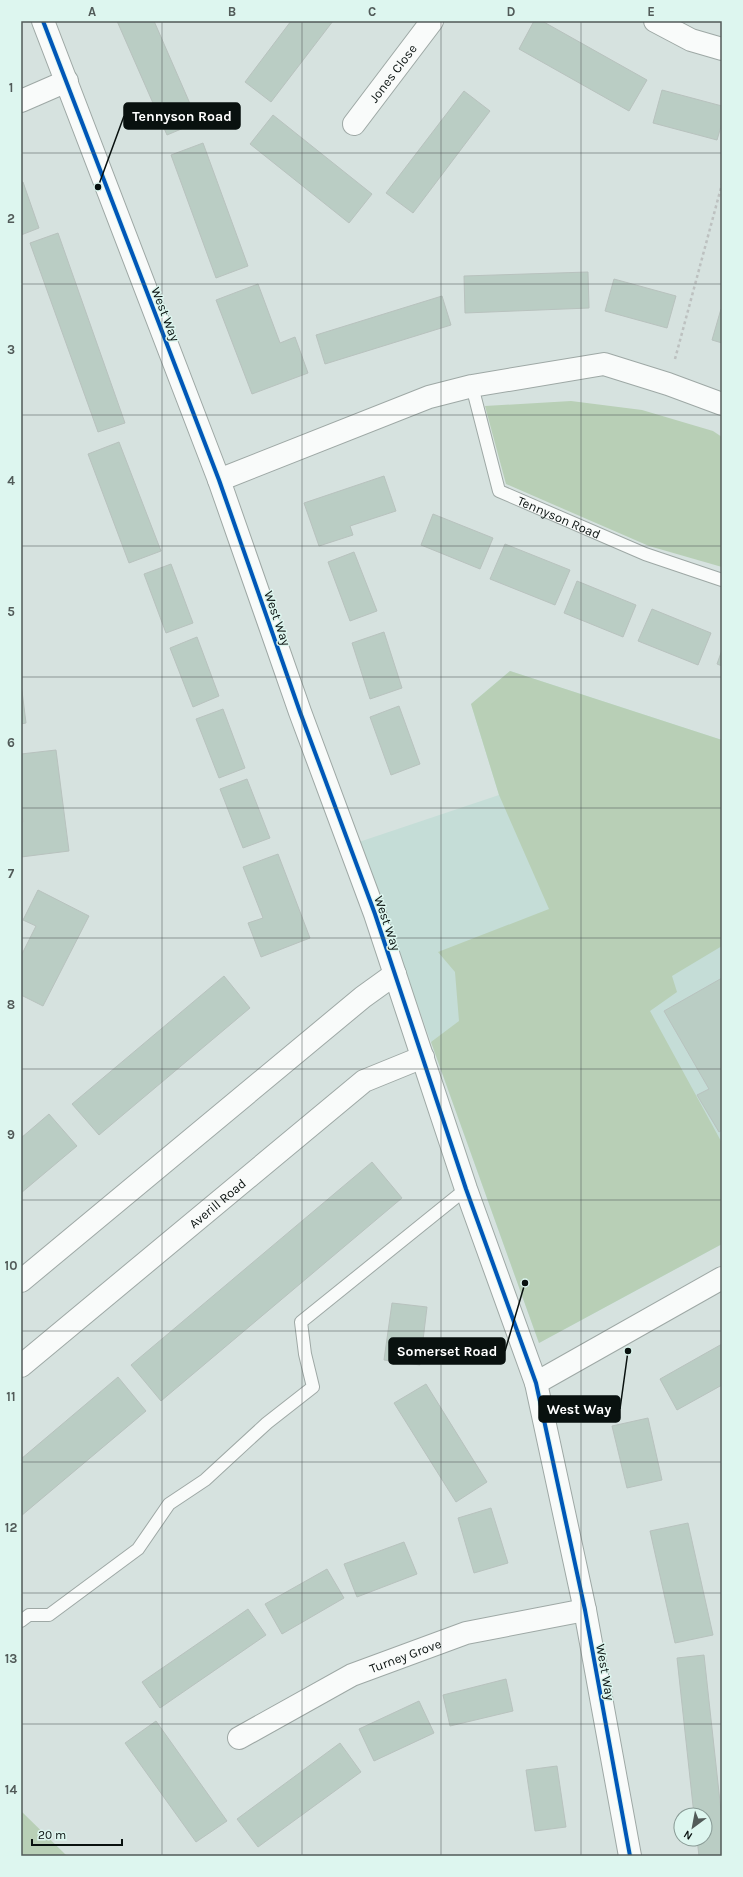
<svg xmlns="http://www.w3.org/2000/svg" width="743" height="1877" font-family="Karla,sans-serif">
  <style>
    .built { fill: #c5ddd7 }
    .green { fill: #b8cfb6 }
    .building { fill: #bacdc4; stroke: #b8c2be }
    .lines { fill: none; stroke-linecap: round; stroke-linejoin: round }
    .lane-casing { stroke: #9ea8a5; stroke-width: 14 }
    .street-casing { stroke: #9ea8a5; stroke-width: 24 }
    .secondary-casing { stroke: #9ea8a5; stroke-width: 24 }
    .path { stroke: #bdc1c0; stroke-width: 2.5; stroke-dasharray: 3 3; stroke-linecap: butt }
    .lane { stroke: #f9fbfa; stroke-width: 12 }
    .street { stroke: #f9fbfa; stroke-width: 22 }
    .secondary { stroke: #f9fbfa; stroke-width: 22 }
    .cycleway-casing { stroke: #ddf6ef; stroke-width: 6 }
    .cycleway { stroke: #0057b8; stroke-width: 4 }
    .grid { fill: none; stroke: #515a58; stroke-width: 1; stroke-opacity: 0.55 }
    .labels { text-anchor: middle; stroke-width: 3; stroke-linejoin: round; paint-order: stroke }
    .street-label { font-size: 13px; fill: #09110f; stroke: #ddf6ef }
    .leader { fill: none; stroke: #09110f; stroke-width: 1.5 }
    .callout-dot { fill: #09110f; stroke: #ddf6ef; stroke-width: 1.5 }
    .callout { fill: #09110f; stroke: #09110f; stroke-width: 1.5 }
    .callout-label { font-size: 14px; text-anchor: middle; font-weight: bold; fill: #fff }
    .neatline { fill: none; stroke: #515a58; stroke-width: 1.5 }
    .grid-label { font-size: 13px; text-anchor: middle; font-weight: bold; fill: #515a58 }
  </style>
  <rect width="100%" height="100%" fill="#d6e2df"/>
  <polygon class="built" points="510,671 722,740 722,1244 539,1343 359,842 499,795 471,704"/>
  <g class="green">
    <polygon points="571,401 642,410 713,431 722,437 722,567 649,546 506,484 485,406"/>
    <polygon points="510,671 722,740 722,946 672,976 677,992 650,1011 722,1143 722,1244 539,1343 431,1042 459,1021 455,972 438,952 549,909 499,795 471,704"/>
    <polygon points="21,1811 67,1856 21,1856"/>
  </g>
  <g class="building">
    <polygon points="117,21 154,21 198,122 167,135"/>
    <polygon points="291,21 333,21 271,102 245,82"/>
    <polygon points="534,21 542,21 647,80 629,111 519,49"/>
    <polygon points="662,90 722,106 722,123 717,140 653,123"/>
    <polygon points="464,91 490,111 413,213 386,193"/>
    <polygon points="273,115 372,194 349,223 250,144"/>
    <polygon points="203,143 248,266 216,278 171,155"/>
    <polygon points="21,182 23,182 39,228 21,235"/>
    <polygon points="58,233 125,423 98,432 30,243"/>
    <polygon points="588,272 589,308 465,313 464,276"/>
    <polygon points="614,279 676,296 667,328 605,311"/>
    <polygon points="258,284 280,343 295,337 308,373 252,394 216,300"/>
    <polygon points="442,296 451,325 325,364 316,335"/>
    <polygon points="721,309 722,309 722,343 712,340"/>
    <polygon points="119,442 161,551 129,563 88,454"/>
    <polygon points="384,476 396,511 350,526 353,535 319,546 304,503"/>
    <polygon points="433,514 493,538 480,569 421,545"/>
    <polygon points="505,544 570,570 555,605 490,579"/>
    <polygon points="354,552 377,611 350,621 328,562"/>
    <polygon points="171,564 193,623 166,633 144,574"/>
    <polygon points="577,581 636,605 623,637 564,613"/>
    <polygon points="652,609 711,633 698,665 638,641"/>
    <polygon points="384,632 402,688 370,699 352,643"/>
    <polygon points="197,637 219,696 193,707 170,648"/>
    <polygon points="722,650 722,666 717,664"/>
    <polygon points="21,683 26,723 21,724"/>
    <polygon points="399,706 420,764 391,775 370,717"/>
    <polygon points="223,709 245,768 219,778 196,719"/>
    <polygon points="56,750 69,851 21,857 21,822 23,822 21,805 21,754"/>
    <polygon points="247,779 270,838 243,848 220,789"/>
    <polygon points="278,854 310,938 261,957 248,923 263,918 243,867"/>
    <polygon points="38,890 89,916 43,1006 21,995 21,956 36,926 23,920"/>
    <polygon points="224,976 250,1008 99,1135 72,1104"/>
    <polygon points="722,978 722,1130 719,1132 697,1095 709,1089 664,1011"/>
    <polygon points="49,1114 77,1146 21,1193 21,1138"/>
    <polygon points="372,1162 402,1198 161,1401 131,1365"/>
    <polygon points="392,1303 427,1307 420,1365 384,1360"/>
    <polygon points="722,1344 722,1385 677,1410 660,1379"/>
    <polygon points="118,1377 146,1411 21,1516 21,1459"/>
    <polygon points="426,1384 487,1482 456,1502 394,1403"/>
    <polygon points="648,1418 662,1480 627,1488 612,1426"/>
    <polygon points="491,1508 508,1563 474,1573 458,1518"/>
    <polygon points="688,1523 713,1635 675,1643 650,1531"/>
    <polygon points="404,1542 417,1574 357,1597 344,1564"/>
    <polygon points="327,1569 344,1598 282,1634 265,1604"/>
    <polygon points="248,1609 266,1635 160,1708 142,1682"/>
    <polygon points="704,1655 722,1820 722,1856 699,1856 697,1839 705,1839 705,1815 694,1815 677,1658"/>
    <polygon points="506,1679 513,1711 450,1726 443,1695"/>
    <polygon points="419,1701 434,1733 374,1761 359,1729"/>
    <polygon points="156,1721 227,1821 196,1842 125,1743"/>
    <polygon points="340,1743 361,1772 258,1847 237,1819"/>
    <polygon points="557,1766 566,1827 535,1831 526,1770"/>
  </g>
  <g class="lines">
    <g class="lane-casing">
      <g id="lane">
        <path id="s1" d="M472,386L499,491L645,554L722,580"/>
        <polyline points="21,1621 29,1615 49,1615 138,1549 169,1504 205,1480 267,1423 313,1387 305,1354 301,1322 466,1189"/>
      </g>
    </g>
    <g class="street-casing">
      <g id="street">
        <polyline points="655,21 691,40 722,49"/>
        <polyline points="21,101 67,81"/>
        <path id="s2" d="M354,124L432,21"/>
        <polyline points="219,480 429,397 472,386 604,364 668,384 722,404"/>
        <polyline points="21,1281 363,997 395,974"/>
        <path id="s3" d="M21,1366L364,1081L423,1057"/>
        <polyline points="536,1383 722,1278"/>
        <path id="s4" d="M239,1738L352,1675L466,1633L585,1610"/>
      </g>
    </g>
    <g class="secondary-casing">
      <polyline id="secondary" points="43,21 219,480 300,712 375,914 466,1189 536,1383 585,1610 630,1856"/>
    </g>
    <polyline class="path" points="675,359 722,184"/>
    <use href="#lane" class="lane"/>
    <use href="#street" class="street"/>
    <use href="#secondary" class="secondary"/>
    <g class="cycleway-casing">
      <polyline id="cycleway" points="43,21 219,480 300,712 375,914 466,1189 536,1383 585,1610 630,1856"/>
    </g>
    <use href="#cycleway" class="cycleway"/>
  </g>
  <path class="grid" d="M162,21V1856M302,21V1856M441,21V1856M581,21V1856M21,153H722M21,284H722M21,415H722M21,546H722M21,677H722M21,808H722M21,938H722M21,1069H722M21,1200H722M21,1331H722M21,1462H722M21,1593H722M21,1724H722"/>
  <g class="labels">
    <g class="street-label">
      <text dy="5" stroke="none"><textPath href="#s2" startOffset="64">Jones Close</textPath></text>
      <text transform="translate(166 314) rotate(69)" y="5">West Way</text>
      <text dy="5" stroke="none"><textPath href="#s1" startOffset="174">Tennyson Road</textPath></text>
      <text transform="translate(278 618) rotate(71)" y="5">West Way</text>
      <text transform="translate(388 923) rotate(71)" y="5">West Way</text>
      <text dy="5" stroke="none"><textPath href="#s3" startOffset="255">Averill Road</textPath></text>
      <text dy="5" stroke="none"><textPath href="#s4" startOffset="186">Turney Grove</textPath></text>
      <text transform="translate(606 1672) rotate(80)" y="5">West Way</text>
    </g>
  </g>
  <path class="leader" d="M98 187L124 116M525 1283L505 1351M628 1351L620 1409"/>
  <g class="callout-dot">
    <circle cx="98" cy="187" r="4"/>
    <circle cx="525" cy="1283" r="4"/>
    <circle cx="628" cy="1351" r="4"/>
  </g>
  <g class="callout">
    <rect x="124" y="103" width="116" height="26" rx="4"/>
    <rect x="389" y="1338" width="116" height="26" rx="4"/>
    <rect x="539" y="1396" width="81" height="26" rx="4"/>
  </g>
  <g class="callout-label">
    <text x="182" y="121">Tennyson Road</text>
    <text x="447" y="1356">Somerset Road</text>
    <text x="579" y="1414">West Way</text>
  </g>
  <rect width="743" height="1877" fill="none" stroke="#ddf6ef" stroke-width="44"/>
  <g transform="translate(693 1827) rotate(212)"><circle r="19" fill="#ddf6ef" stroke="#889a95"/>
  <path d="M0-3L7 15L0 10L-7 15Z" fill="#515a58"/>
  <text y="-6" font-size="11" font-weight="bold" text-anchor="middle" fill="#09110f">N</text>
  </g>
  <path d="M32 1839v6h90v-6" fill="none" stroke="#09110f" stroke-width="2"/>
  <text x="38" y="1839" font-size="12" fill="#09110f" stroke="#ddf6ef" stroke-width="3" paint-order="stroke">20 m</text>
  <rect x="22" y="22" width="699" height="1833" class="neatline"/>
  <g class="grid-label">
    <text x="92" y="16">A</text>
    <text x="232" y="16">B</text>
    <text x="372" y="16">C</text>
    <text x="511" y="16">D</text>
    <text x="651" y="16">E</text>
    <text x="11" y="92">1</text>
    <text x="11" y="223">2</text>
    <text x="11" y="354">3</text>
    <text x="11" y="485">4</text>
    <text x="11" y="616">5</text>
    <text x="11" y="747">6</text>
    <text x="11" y="878">7</text>
    <text x="11" y="1009">8</text>
    <text x="11" y="1139">9</text>
    <text x="11" y="1270">10</text>
    <text x="11" y="1401">11</text>
    <text x="11" y="1532">12</text>
    <text x="11" y="1663">13</text>
    <text x="11" y="1794">14</text>
  </g>
</svg>
